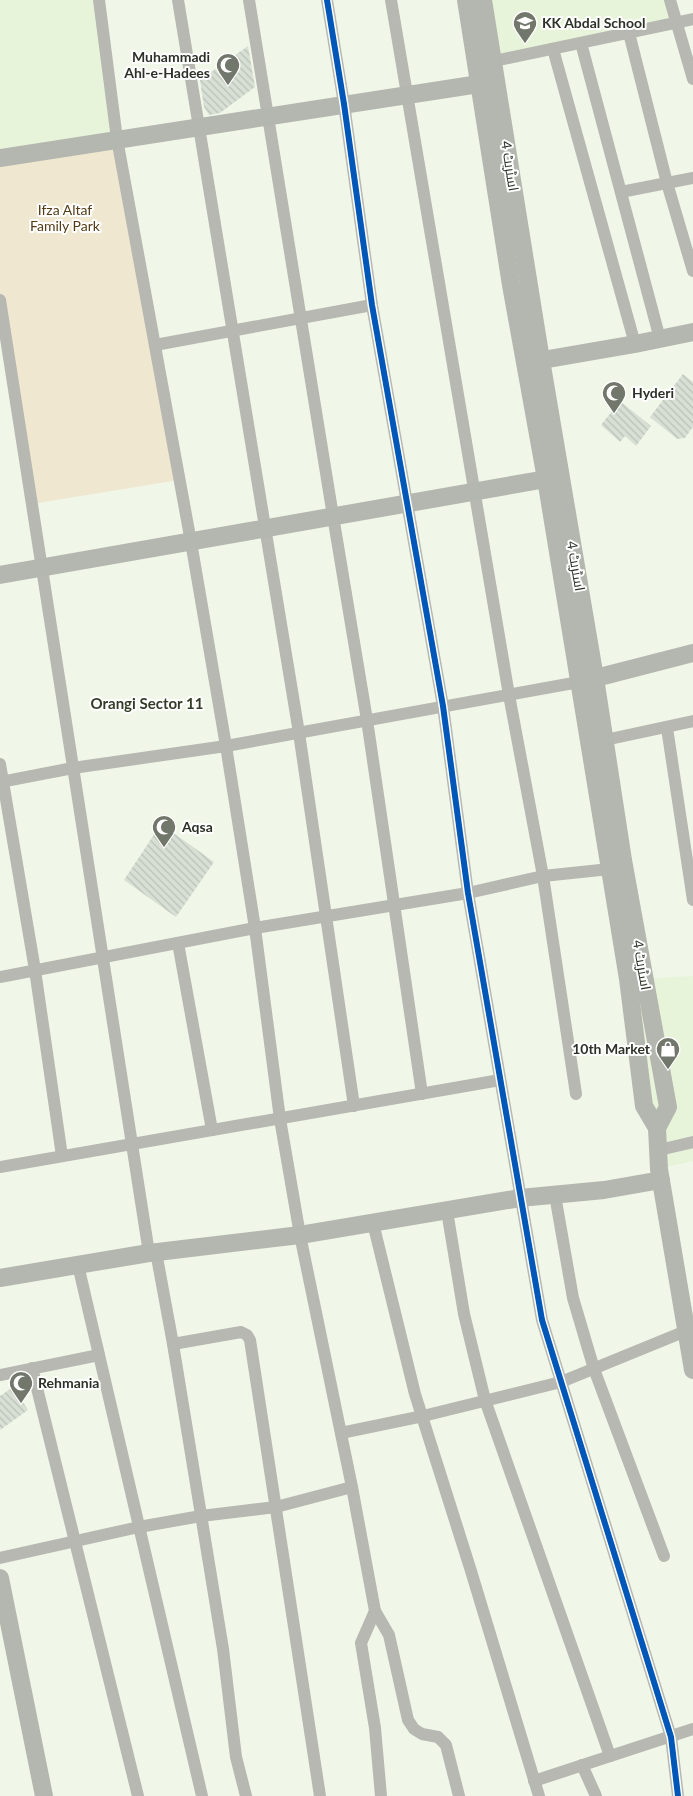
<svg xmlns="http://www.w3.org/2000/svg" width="693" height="1796" font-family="Lato,Cairo,sans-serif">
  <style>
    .built { fill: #e8f4da }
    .green { fill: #efe7d0 }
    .building { fill: url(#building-back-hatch) }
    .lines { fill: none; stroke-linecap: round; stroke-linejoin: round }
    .street { stroke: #b7b8b1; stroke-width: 12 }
    .secondary { stroke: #b4b7af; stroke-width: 18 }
    .cycleway-casing { stroke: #fff; stroke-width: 9 }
    .cycleway { stroke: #0057b8; stroke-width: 6 }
    .labels { text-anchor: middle; stroke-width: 4; stroke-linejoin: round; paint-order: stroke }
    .poi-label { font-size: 14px; font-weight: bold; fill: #2d3228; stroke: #fff; text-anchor: start }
    .street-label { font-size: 14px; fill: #2d3228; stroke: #fff }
    .park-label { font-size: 14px; fill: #533b16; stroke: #fff }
    .neighbourhood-label { font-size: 15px; font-weight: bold; fill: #333d27; stroke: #fff }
  </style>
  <defs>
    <pattern id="building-back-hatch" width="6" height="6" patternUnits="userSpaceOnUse" patternTransform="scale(1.25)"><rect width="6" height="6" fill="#d8e0d5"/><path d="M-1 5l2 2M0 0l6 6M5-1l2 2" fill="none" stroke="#bac1b7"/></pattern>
  </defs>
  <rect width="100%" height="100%" fill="#f0f7e8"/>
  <g class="built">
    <polygon points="0,0 99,0 117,139 0,158"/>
    <polygon points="466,0 670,0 676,24 476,65"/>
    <polygon points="693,976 693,1161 659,1169 628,979"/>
  </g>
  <polygon class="green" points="117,139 179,480 32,504 0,300 0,158"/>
  <g class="building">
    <polygon points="248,46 255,87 220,113 209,115 204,107 200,80"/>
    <polygon points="683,374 693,382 693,427 685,438 677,439 650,417"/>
    <polygon points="620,401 651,426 636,446 625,436 620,442 601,425"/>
    <polygon points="161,824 214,862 176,917 124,880"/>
    <polygon points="13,1387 28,1410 0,1430 0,1396"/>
  </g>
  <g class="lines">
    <g class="street">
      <polyline points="99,0 117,139 191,542 226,746 255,928 280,1119 300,1235 352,1487 375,1611"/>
      <polyline points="178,0 299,733 354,1106"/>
      <polyline points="249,0 333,516 367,720 422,1094"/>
      <polyline points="327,0 344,104 372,305 443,706 468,893 542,1320 671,1737 678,1796"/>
      <polyline points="391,0 509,695 543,876 576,1094"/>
      <polyline points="670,0 693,79"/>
      <polyline points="629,33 667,183 693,271"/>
      <polyline points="581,43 660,339"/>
      <polyline points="553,49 635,344"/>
      <polyline points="485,63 693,19"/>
      <polyline points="621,192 693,178"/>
      <polyline points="0,300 149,1253"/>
      <polyline points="155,345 372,305"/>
      <polyline points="667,728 693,900"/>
      <polyline points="605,740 693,721"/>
      <polyline points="0,764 35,970 62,1156"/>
      <polyline points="0,782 73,768 226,746 579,682"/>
      <polyline points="178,943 212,1130"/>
      <polyline points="0,977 255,928 468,893 543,876 610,869"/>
      <polyline points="659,1150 693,1142"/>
      <polyline points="0,1167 500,1080"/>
      <polyline points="555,1195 573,1298 594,1369 664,1556"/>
      <polyline points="447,1211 464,1314 485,1400 610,1756"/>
      <polyline points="373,1223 415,1394 471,1571 539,1796"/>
      <polyline points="156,1252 173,1344 223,1649 236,1757 246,1796"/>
      <polyline points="78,1265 202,1796"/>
      <polyline points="173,1344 241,1332 247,1335 250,1340 320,1796"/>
      <polyline points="32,1368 138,1796"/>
      <polyline points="0,1375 99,1355"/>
      <polyline points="341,1433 423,1416 561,1382 693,1328"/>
      <polyline points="0,1558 139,1527 201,1516 276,1507 352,1487"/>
      <polyline points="582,1765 596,1796"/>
      <polyline points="534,1781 693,1729"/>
      <polyline points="381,1796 375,1728 361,1643 375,1611 389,1635 408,1720 414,1729 422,1734 438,1737 446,1745 459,1796"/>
    </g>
    <g class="secondary">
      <polyline points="466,0 511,285 546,479 628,979 644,1106 657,1128 659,1169 693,1370"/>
      <polyline points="483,0 541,360 595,678 623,860 668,1107 657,1128"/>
      <polyline points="0,158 479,84"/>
      <polyline points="531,362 635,344 693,332"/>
      <polyline points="0,575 546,479"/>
      <polyline points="584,681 693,653"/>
      <polyline points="0,1278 149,1253 300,1235 520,1198 604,1190 661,1180"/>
      <polyline points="0,1578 44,1796"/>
    </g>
    <g class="cycleway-casing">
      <polyline id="cycleway" points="327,0 344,104 372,305 443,706 468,893 542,1320 671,1737 678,1796"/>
    </g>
    <use href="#cycleway" class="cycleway"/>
  </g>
  <defs>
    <g id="school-pin" transform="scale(1.25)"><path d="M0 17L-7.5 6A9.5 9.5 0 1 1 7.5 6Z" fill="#71776b" stroke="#fff"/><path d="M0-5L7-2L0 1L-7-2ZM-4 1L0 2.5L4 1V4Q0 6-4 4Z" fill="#fff"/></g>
    <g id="mosque-pin" transform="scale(1.25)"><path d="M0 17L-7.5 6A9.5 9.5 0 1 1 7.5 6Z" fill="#71776b" stroke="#fff"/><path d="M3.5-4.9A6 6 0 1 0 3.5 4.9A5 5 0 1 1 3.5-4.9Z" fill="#fff"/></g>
    <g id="shop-pin" transform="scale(1.25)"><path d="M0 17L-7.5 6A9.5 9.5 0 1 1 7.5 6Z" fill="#71776b" stroke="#fff"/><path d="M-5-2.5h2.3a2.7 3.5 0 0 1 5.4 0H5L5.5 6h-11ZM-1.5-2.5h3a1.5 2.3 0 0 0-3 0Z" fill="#fff"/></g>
  </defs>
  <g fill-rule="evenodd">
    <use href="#school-pin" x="525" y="23"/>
    <use href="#mosque-pin" x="228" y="65"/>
    <use href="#mosque-pin" x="614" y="393"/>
    <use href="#mosque-pin" x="164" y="827"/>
    <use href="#shop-pin" x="668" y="1049"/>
    <use href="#mosque-pin" x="21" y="1383"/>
  </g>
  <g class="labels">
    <g class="poi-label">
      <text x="542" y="28">KK Abdal School</text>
      <text x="210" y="62" text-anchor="end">Muhammadi<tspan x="210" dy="16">Ahl-e-Hadees</tspan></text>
      <text x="632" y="398">Hyderi</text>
      <text x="182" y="832">Aqsa</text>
      <text x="650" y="1054" text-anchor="end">10th Market</text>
      <text x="38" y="1388">Rehmania</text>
    </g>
    <g class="street-label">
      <text transform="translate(510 166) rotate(81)" y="5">اسٹریٹ 4</text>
      <text transform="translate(576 566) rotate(80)" y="5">اسٹریٹ 4</text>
      <text transform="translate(642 965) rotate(80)" y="5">اسٹریٹ 4</text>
    </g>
    <g class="park-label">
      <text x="65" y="215">Ifza Altaf<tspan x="65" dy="16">Family Park</tspan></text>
    </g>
    <g class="neighbourhood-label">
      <text x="147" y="709">Orangi Sector 11</text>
    </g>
  </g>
</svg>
